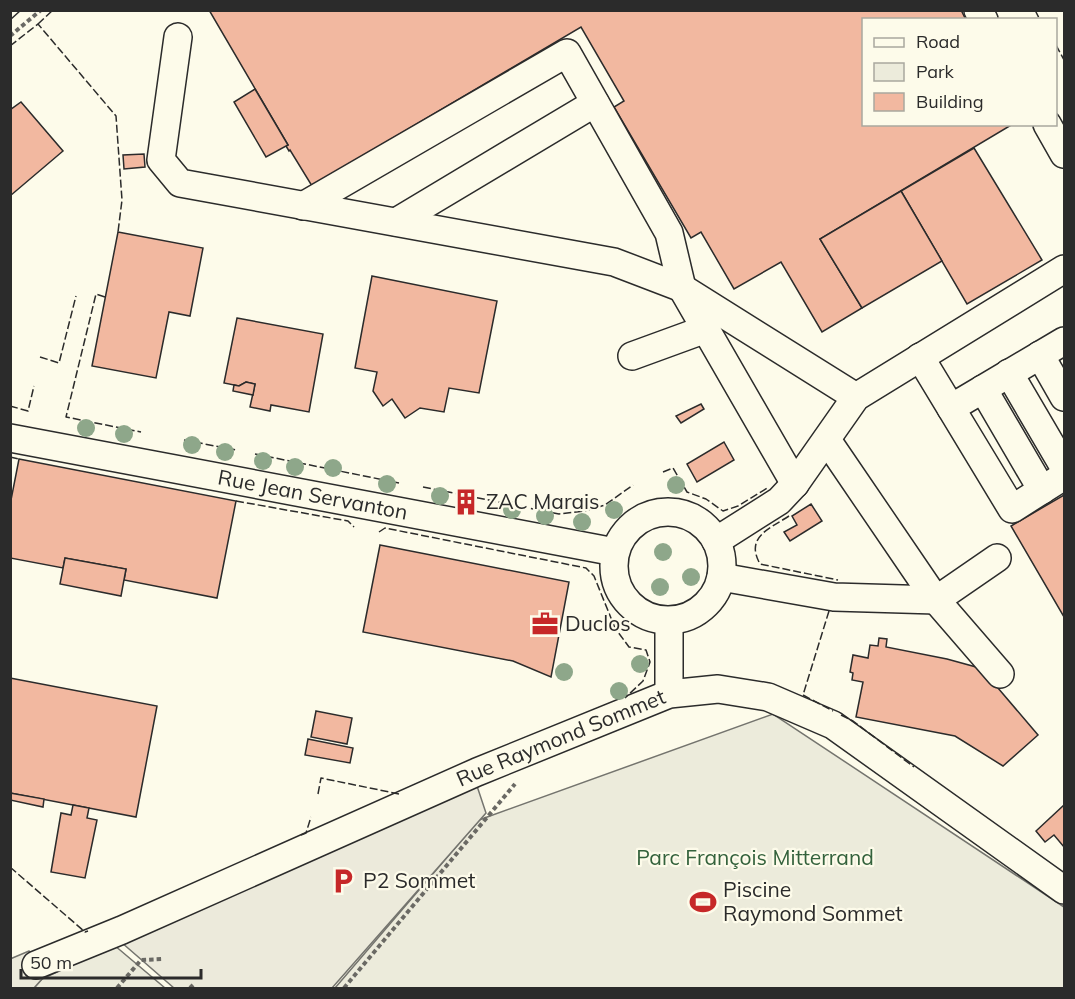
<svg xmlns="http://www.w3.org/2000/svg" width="1075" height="999" font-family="Mulish,sans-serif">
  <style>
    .green { fill: #ecebdb; stroke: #74746e; stroke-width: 1.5 }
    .parking { fill: #eceadb; stroke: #74746e; stroke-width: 1.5 }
    .building { fill: #f2b8a0; stroke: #2b2b2b; stroke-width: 1.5 }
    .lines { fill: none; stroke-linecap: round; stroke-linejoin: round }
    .minor-casing { stroke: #2b2b2b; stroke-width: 30 }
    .path { stroke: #6a6964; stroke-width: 4; stroke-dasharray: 4.5 3; stroke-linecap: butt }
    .minor { stroke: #fdfbea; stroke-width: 27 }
    .tram { stroke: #2b2b2b; stroke-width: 1.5 }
    .fence { stroke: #2b2b2b; stroke-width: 1.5; stroke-dasharray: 8 3; stroke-linecap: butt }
    .tree { fill: #8ea78a }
    .labels { text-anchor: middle; stroke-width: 4.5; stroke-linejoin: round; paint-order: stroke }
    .street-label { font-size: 21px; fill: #2b2b2b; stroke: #fdfbea }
    .poi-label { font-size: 21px; fill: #2b2b2b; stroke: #fdfbea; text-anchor: start }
    .park-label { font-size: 21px; fill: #34623c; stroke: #fdfbea }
  </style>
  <rect width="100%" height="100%" fill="#fdfbea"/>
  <g class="green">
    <polygon points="773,714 1064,907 1064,988 335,988 479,820"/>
    <polygon points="114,945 165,988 34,988 42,979"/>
  </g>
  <g class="parking">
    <polygon points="477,786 486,813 332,988 174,988 121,942"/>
    <polygon points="29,951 42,979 34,988 11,988 10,959"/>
  </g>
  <g class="building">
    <polygon points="209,10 961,10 966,20 864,20 864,124 1013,124 820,239 862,308 822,332 781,262 734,289 701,232 691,238 614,107 624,101 581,27 312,186 290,150 289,151 286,146 288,145"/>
    <polygon points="255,89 288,145 266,157 234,102"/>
    <polygon points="21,102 63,151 10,196 10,110"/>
    <polygon points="974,148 1042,260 967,304 901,191"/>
    <polygon points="144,154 145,167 124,169 123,155"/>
    <polygon points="901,191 942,261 862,308 820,239"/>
    <polygon points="118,232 203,248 190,316 169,312 156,378 92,366"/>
    <polygon points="372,276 497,301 479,393 449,388 444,412 420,408 405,418 392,399 383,406 373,391 377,372 355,368"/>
    <polygon points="237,318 323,334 309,412 271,405 270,411 250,407 255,384 246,382 239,386 224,383"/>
    <polygon points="246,382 255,384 253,395 233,391 234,385 239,386"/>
    <polygon points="701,404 704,409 681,423 676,416"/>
    <polygon points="724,442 734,460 697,482 687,464"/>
    <polygon points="19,459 236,501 217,598 124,580 126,569 65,558 63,568 10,558 10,505"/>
    <polygon points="1064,495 1064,617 1011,526"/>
    <polygon points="811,504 822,521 790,541 784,532 797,525 792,516"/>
    <polygon points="380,545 569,582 551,677 513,661 363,632"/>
    <polygon points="65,558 126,569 121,596 60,584"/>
    <polygon points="879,638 887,639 886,647 947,659 976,667 992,681 1038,735 1003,766 955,736 856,717 863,682 852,680 853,673 850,672 853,655 868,658 870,645 878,646"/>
    <polygon points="10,678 157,706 136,817 10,793"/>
    <polygon points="316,711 352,718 347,744 311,737"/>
    <polygon points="308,739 353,748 350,763 305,755"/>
    <polygon points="10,793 44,799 43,807 10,800"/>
    <polygon points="73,805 89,808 87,818 97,820 85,878 51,872 61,813 71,815"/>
    <polygon points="1064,805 1064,847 1054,835 1045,842 1036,831"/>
  </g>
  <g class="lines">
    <g class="minor-casing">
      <g id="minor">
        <polyline points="978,10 984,20"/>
        <polyline points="178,37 161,160 180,183 614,262 682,288 856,397"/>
        <polyline points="1047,124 1064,154"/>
        <polyline points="303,206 567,53 669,233 682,288 795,484"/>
        <polyline points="396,222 595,103"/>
        <polyline points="1040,355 1064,397"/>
        <polyline points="632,356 706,329"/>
        <polyline points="920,357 1012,509 1064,476"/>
        <polyline points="1009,373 1064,467"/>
        <polyline points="983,389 1042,490"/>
        <polyline points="951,408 1064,341"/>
        <path id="s1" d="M10,438L615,552"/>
        <polyline points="827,440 936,600 1000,674"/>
        <circle cx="668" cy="566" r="54"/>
        <polyline points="716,541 779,501 795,484 856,397 1064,269"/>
        <polyline points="721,577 834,597 936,600 997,558"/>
        <polyline points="669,621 669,694"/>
        <path id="s2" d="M36,965L122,930L477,772L669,694L718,689L768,697L833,725L1064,890"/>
      </g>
    </g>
    <g class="path">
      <polyline points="10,36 41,10"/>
      <polyline points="117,988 141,960 163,959"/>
      <polyline points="190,988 193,985"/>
      <polyline points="344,988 515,784"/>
    </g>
    <use href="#minor" class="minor"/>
    <polyline class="tram" points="10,20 21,10"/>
    <g class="fence">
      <polyline points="1035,10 1040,20"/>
      <polyline points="38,24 53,10"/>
      <polyline points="1056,45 1064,60"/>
      <polyline points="10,46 38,24 116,116 122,200 118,232"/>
      <polyline points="105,297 96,294 66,417 141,432"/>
      <polyline points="40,357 59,363 76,296"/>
      <polyline points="10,406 28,411 34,386"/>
      <polyline points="184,440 236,450"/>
      <polyline points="255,454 399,483"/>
      <polyline points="10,457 19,459"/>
      <polyline points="663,472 673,468 687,492 706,499 723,511 738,506 769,487"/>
      <polyline points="423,487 559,514 584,511 605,505 633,485"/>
      <polyline points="236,501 348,521 354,527"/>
      <path d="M789,516C769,529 745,537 760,564L838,580"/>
      <polyline points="379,532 385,528 586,568 594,576 615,628 629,647 646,650 650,662 643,681 625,698"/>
      <polyline points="829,611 803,695 833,711"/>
      <polyline points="841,715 853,721 914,767"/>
      <polyline points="318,794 321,778 399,794"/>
      <polyline points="301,835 306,833 311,817"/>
      <polyline points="10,867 85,932 88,931"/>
    </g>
  </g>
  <g class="tree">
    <circle cx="86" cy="428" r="9"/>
    <circle cx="124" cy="434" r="9"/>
    <circle cx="192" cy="445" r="9"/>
    <circle cx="225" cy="452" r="9"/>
    <circle cx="263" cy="461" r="9"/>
    <circle cx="295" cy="467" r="9"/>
    <circle cx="333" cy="468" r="9"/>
    <circle cx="387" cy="484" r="9"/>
    <circle cx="676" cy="485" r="9"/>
    <circle cx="440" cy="496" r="9"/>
    <circle cx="512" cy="510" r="9"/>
    <circle cx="614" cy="510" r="9"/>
    <circle cx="545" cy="516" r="9"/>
    <circle cx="582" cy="522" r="9"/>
    <circle cx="663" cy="552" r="9"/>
    <circle cx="691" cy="577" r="9"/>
    <circle cx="660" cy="587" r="9"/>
    <circle cx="640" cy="664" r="9"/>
    <circle cx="564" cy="672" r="9"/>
    <circle cx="619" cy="691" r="9"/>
  </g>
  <defs>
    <g id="building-bare" transform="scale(2.07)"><path d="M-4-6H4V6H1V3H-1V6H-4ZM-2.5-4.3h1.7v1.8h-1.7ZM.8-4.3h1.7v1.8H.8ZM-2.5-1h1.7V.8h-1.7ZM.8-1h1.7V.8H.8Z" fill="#c62828" stroke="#fdfbea" stroke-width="2.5" paint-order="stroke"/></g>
    <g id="office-bare" transform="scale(2.07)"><path d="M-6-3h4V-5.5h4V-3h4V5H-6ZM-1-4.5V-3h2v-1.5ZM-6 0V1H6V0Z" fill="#c62828" stroke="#fdfbea" stroke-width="2.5" paint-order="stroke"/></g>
    <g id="parking-bare" transform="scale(2.07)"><path d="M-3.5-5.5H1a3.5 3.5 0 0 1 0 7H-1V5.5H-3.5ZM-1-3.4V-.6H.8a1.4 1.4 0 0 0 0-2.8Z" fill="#c62828" stroke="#fdfbea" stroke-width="2.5" paint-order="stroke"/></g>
    <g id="stadium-bare" transform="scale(2.07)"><path d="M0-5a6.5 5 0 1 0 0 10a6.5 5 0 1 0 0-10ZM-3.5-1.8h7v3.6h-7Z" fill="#c62828" stroke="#fdfbea" stroke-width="2.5" paint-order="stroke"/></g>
  </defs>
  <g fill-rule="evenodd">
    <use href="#building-bare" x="466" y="502"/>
    <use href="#office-bare" x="545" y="624"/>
    <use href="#parking-bare" x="343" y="881"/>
    <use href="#stadium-bare" x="703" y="902"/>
  </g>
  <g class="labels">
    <g class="street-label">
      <text dy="7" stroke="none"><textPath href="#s1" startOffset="308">Rue Jean Servanton</textPath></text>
      <text dy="7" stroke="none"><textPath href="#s2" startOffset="572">Rue Raymond Sommet</textPath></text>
    </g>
    <g class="poi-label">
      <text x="486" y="509">ZAC Marais</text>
      <text x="565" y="631">Duclos</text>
      <text x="363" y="888">P2 Sommet</text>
      <text x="723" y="897">Piscine<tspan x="723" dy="24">Raymond Sommet</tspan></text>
    </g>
    <g class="park-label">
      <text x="755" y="865">Parc François Mitterrand</text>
    </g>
  </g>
  <rect width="1075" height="999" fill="none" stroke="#2b2b2b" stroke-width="24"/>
  <rect x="862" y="18" width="195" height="108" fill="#fdfbea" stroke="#a9a89e" stroke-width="1.5"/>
  <rect x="874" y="38" width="30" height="9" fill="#fdfbea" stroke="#a9a89e" stroke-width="1.5"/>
  <text x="916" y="48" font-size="18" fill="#2b2b2b">Road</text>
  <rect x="874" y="63" width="30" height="18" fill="#ecebdb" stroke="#a9a89e" stroke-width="1.5"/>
  <text x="916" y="78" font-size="18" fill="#2b2b2b">Park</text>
  <rect x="874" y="93" width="30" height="18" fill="#f2b8a0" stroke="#a9a89e" stroke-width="1.5"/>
  <text x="916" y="108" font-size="18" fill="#2b2b2b">Building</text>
  <path d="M21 969v9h180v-9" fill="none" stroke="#2b2b2b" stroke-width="3"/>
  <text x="30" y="969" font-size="18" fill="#2b2b2b" stroke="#fdfbea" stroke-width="4.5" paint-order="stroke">50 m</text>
</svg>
